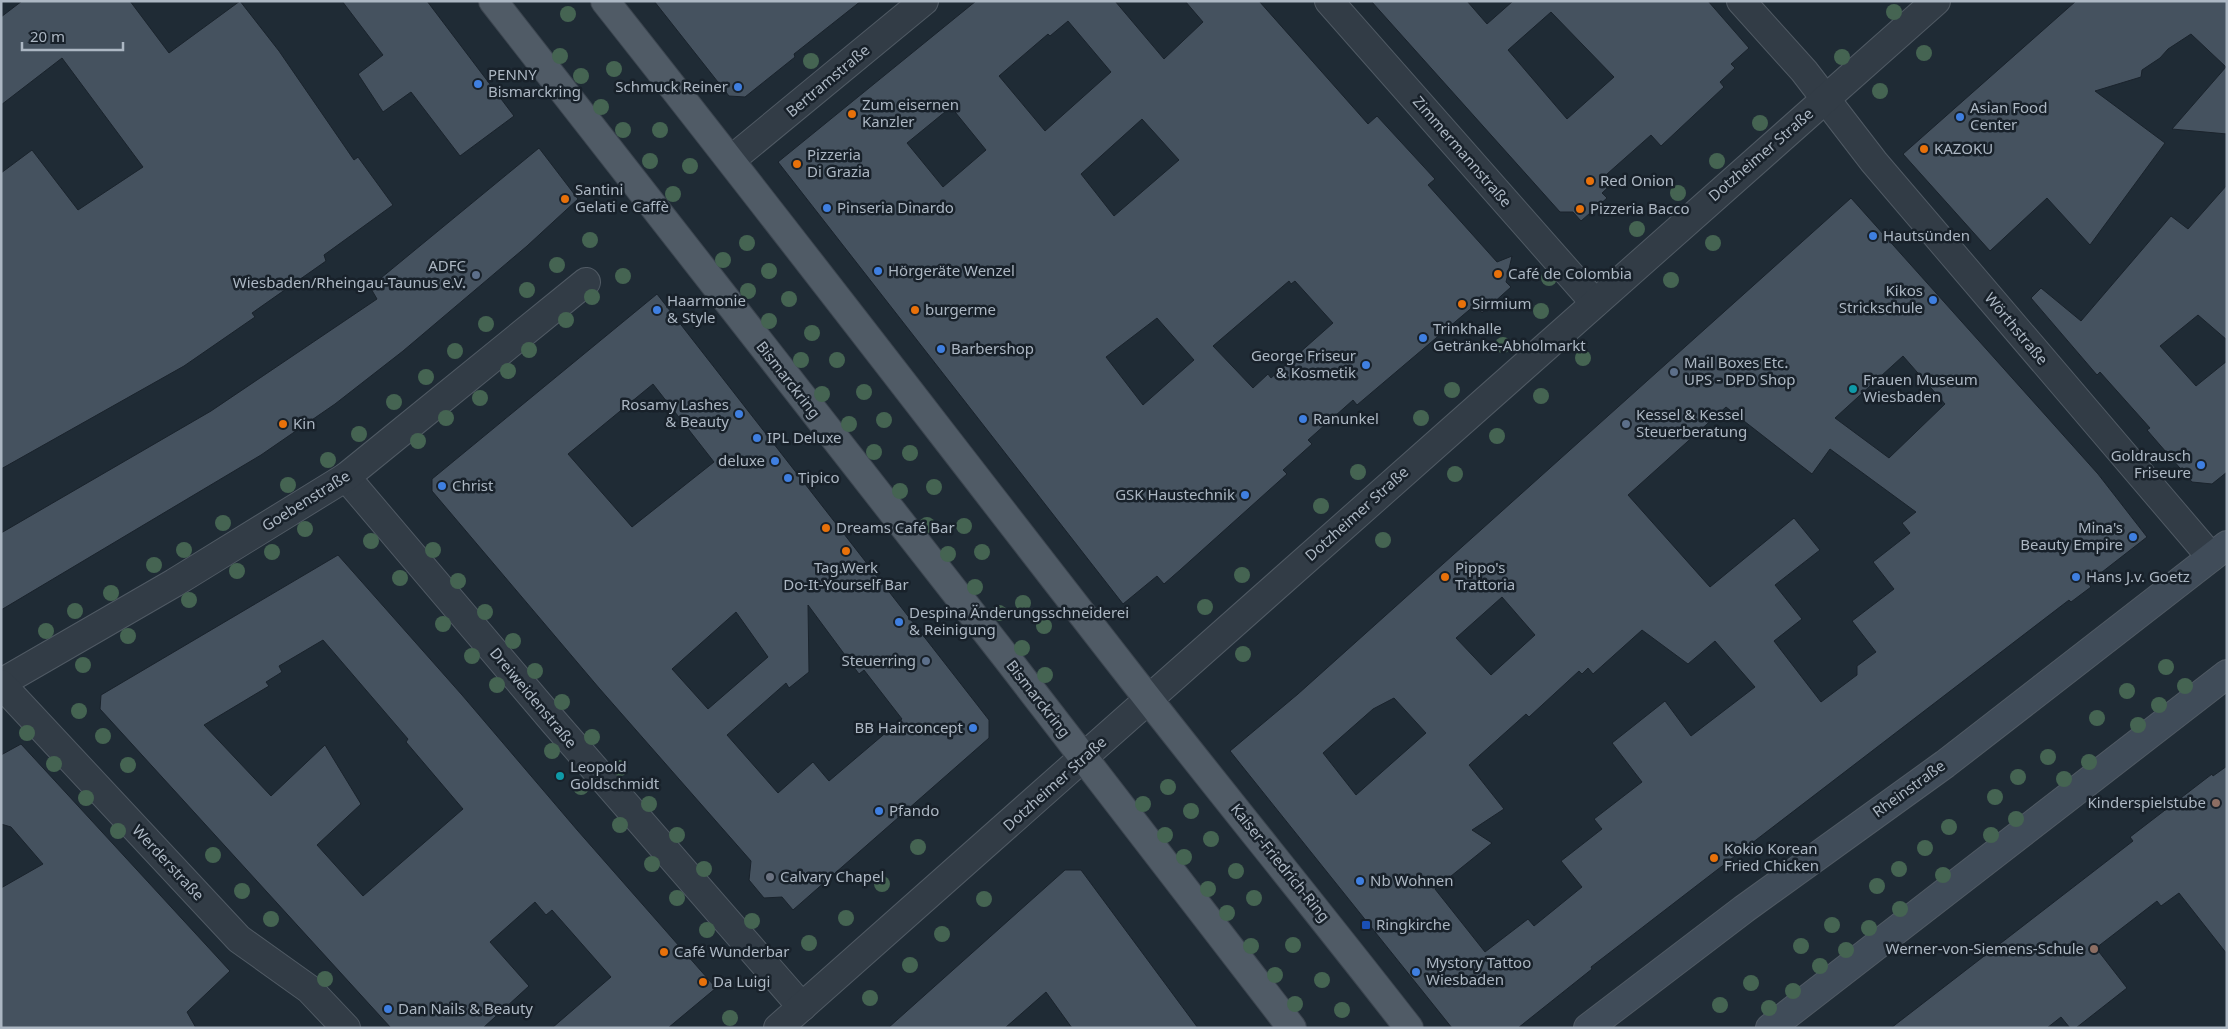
<svg xmlns="http://www.w3.org/2000/svg" width="2228" height="1029" font-family="'Noto Sans',sans-serif">
  <style>
    .building { fill: #45525f; stroke: #1a232c; fill-rule: evenodd }
    .lines { fill: none; stroke-linecap: round; stroke-linejoin: round }
    .minor-casing { stroke: #505a64; stroke-width: 30 }
    .tertiary-casing { stroke: #505a64; stroke-width: 30 }
    .secondary-casing { stroke: #505a64; stroke-width: 30 }
    .primary-casing { stroke: #3c454f; stroke-width: 30 }
    .minor { stroke: #323c46; stroke-width: 28 }
    .tertiary { stroke: #323c46; stroke-width: 28 }
    .secondary { stroke: #404c59; stroke-width: 28 }
    .primary { stroke: #505b66; stroke-width: 28 }
    .tree { fill: #456452 }
    .shop-dot { fill: #3f7fe0; stroke: #18212a; stroke-width: 2 }
    .food-dot { fill: #e8710a; stroke: #18212a; stroke-width: 2 }
    .service-dot { fill: #5c6f8a; stroke: #18212a; stroke-width: 2 }
    .culture-dot { fill: #0f9aa8; stroke: #18212a; stroke-width: 2 }
    .education-dot { fill: #8d6e63; stroke: #18212a; stroke-width: 2 }
    .worship-dot { fill: #6b7280; stroke: #18212a; stroke-width: 2 }
    .transit-dot { fill: #1a4fb4; stroke: #18212a; stroke-width: 2 }
    .labels { text-anchor: middle; stroke-width: 5; stroke-linejoin: round; paint-order: stroke }
    .poi-label { font-size: 15px; fill: #acb7c3; stroke: #18212a; text-anchor: start }
    .street-label { font-size: 15px; fill: #acb7c3; stroke: #18212a }
  </style>
  <rect width="100%" height="100%" fill="#1f2b35"/>
  <g class="building">
    <polygon points="22,1 130,1 169,53 240,1 279,51 354,160 358,157 393,205 324,255 326,261 252,313 255,317 184,366 1,469 1,173 32,150 78,210 143,167 62,58 1,105 1,17"/>
    <polygon points="342,1 427,1 514,116 460,156 411,92 383,112 358,74 383,55"/>
    <polygon points="654,1 861,1 794,54 795,57 745,97 729,96"/>
    <path d="M976,1H1115L1164,59L1203,22L1185,1H1259L1368,124L1377,116L1435,179L1428,185L1497,262L1512,256L1506,282L1511,287L1482,313L1475,305L1357,405L1353,400L1308,440L1312,444L1283,470L1287,474L1180,570L1164,584L1157,576L1123,604L778,162ZM1068,21L1111,72L1045,131L999,76L1048,34L1050,36ZM951,107L986,150L943,187L907,143ZM1142,119L1179,160L1114,216L1081,174ZM1289,281L1291,284L1295,281L1333,323L1271,378L1268,374L1253,388L1213,346ZM1157,318L1194,360L1143,405L1106,357Z"/>
    <path d="M1371,1H1467L1487,24L1513,1H1708L1749,48L1731,64L1735,68L1720,82L1724,87L1661,146L1651,135L1607,174L1614,182L1602,193L1607,198L1581,221L1573,212H1560ZM1551,12L1614,77L1567,119L1508,50Z"/>
    <polygon points="2076,1 2227,1 2227,134 2172,129 2226,67 2191,34 2168,49 2160,58 2142,70 2141,77 2095,91 2165,143 2090,245 2047,198 1990,251 1903,154"/>
    <polygon points="539,148 578,199 527,246 403,351 335,404 261,455 1,610 1,533 211,411 377,299 370,287"/>
    <polygon points="2227,185 2227,340 2198,315 2160,346 2196,386 2227,361 2227,472 2212,484 2192,482 2147,430 2150,428 2100,372 2097,375 2031,298 2041,288 2081,321 2171,216 2188,229"/>
    <path d="M1851,198L2098,474L2147,537L2088,583L2091,587L2071,602L2069,600L1739,853L1591,967L1592,969L1518,1028H1452L1230,751L1298,694ZM1903,356L1945,404L1889,458L1835,418ZM1726,407L1812,474L1830,449L1916,512L1902,523L1910,533L1873,562L1894,589L1852,621L1876,652L1857,666V675L1821,702L1774,641L1802,619L1775,585L1820,550L1794,518L1710,587L1628,495ZM1502,597L1535,635L1491,675L1456,638ZM1642,630L1688,664L1715,641L1755,687L1691,736L1665,701L1612,743L1642,782L1594,819L1602,829L1561,861L1582,887L1534,926L1528,919L1485,952L1435,889L1492,843L1472,830L1504,809L1469,765L1526,714L1529,717L1579,671L1582,674L1588,668L1593,674ZM1394,698L1426,733L1356,795L1323,753L1373,709Z"/>
    <path d="M657,294L989,720V738L793,910L782,897L764,898L749,880L751,861L599,688L432,491V479ZM653,384L714,462L632,527L568,454ZM808,605L859,674L864,670L902,719L829,781L813,762L778,793L727,735L786,683L789,688L809,672ZM736,612L768,657L708,709L672,669Z"/>
    <path d="M338,555L462,695L578,831L716,988L668,1028H552L611,977L552,910L546,915L535,902L490,942L529,986L483,1028H391L100,709L101,695ZM323,640L408,739L406,742L463,809L363,896L317,845L361,804L325,745L271,796L204,725L269,686L266,682L282,672L279,666Z"/>
    <polygon points="21,744 230,971 187,1012 196,1028 1,1028 1,888 43,864 11,827 1,824 1,755"/>
    <polygon points="2227,766 2227,954 2179,893 2161,906 2157,901 2096,948 2127,988 2076,1028 2070,1028 2061,1017 2047,1028 1891,1028 2133,841 2130,837 2212,774 2213,776"/>
    <polygon points="1065,870 1081,870 1198,1028 1072,1028 1046,992 1005,1028 888,1028"/>
  </g>
  <g class="lines">
    <g class="minor-casing">
      <g id="minor">
        <polyline points="1329,1 1595,303"/>
        <polyline points="1741,1 1804,71 1874,162 2211,557"/>
        <polyline points="731,160 924,1"/>
        <polyline points="346,477 554,722 802,1007"/>
        <polyline points="1,683 174,583 346,477 586,282"/>
        <polyline points="1,684 239,939 309,989 346,1028"/>
      </g>
    </g>
    <g class="tertiary-casing">
      <polyline id="tertiary" points="778,1028 1936,1"/>
    </g>
    <g class="secondary-casing">
      <g id="secondary">
        <polyline points="1588,1028 1744,909 1945,764 2227,545"/>
        <polyline points="1770,1028 2227,674"/>
      </g>
    </g>
    <g class="primary-casing">
      <g id="primary">
        <polyline points="493,1 1009,661 1292,1028"/>
        <path d="M605,1C780,222 951,446 1124,668C1218,789 1315,907 1409,1028"/>
      </g>
    </g>
    <use href="#minor" class="minor"/>
    <use href="#tertiary" class="tertiary"/>
    <use href="#secondary" class="secondary"/>
    <use href="#primary" class="primary"/>
  </g>
  <g class="tree">
    <circle cx="1894" cy="12" r="8"/>
    <circle cx="568" cy="14" r="8"/>
    <circle cx="1924" cy="53" r="8"/>
    <circle cx="560" cy="56" r="8"/>
    <circle cx="1842" cy="57" r="8"/>
    <circle cx="811" cy="61" r="8"/>
    <circle cx="614" cy="69" r="8"/>
    <circle cx="581" cy="76" r="8"/>
    <circle cx="1880" cy="91" r="8"/>
    <circle cx="601" cy="107" r="8"/>
    <circle cx="1760" cy="123" r="8"/>
    <circle cx="623" cy="130" r="8"/>
    <circle cx="660" cy="130" r="8"/>
    <circle cx="650" cy="161" r="8"/>
    <circle cx="1717" cy="161" r="8"/>
    <circle cx="690" cy="166" r="8"/>
    <circle cx="1678" cy="193" r="8"/>
    <circle cx="673" cy="194" r="8"/>
    <circle cx="1637" cy="229" r="8"/>
    <circle cx="590" cy="240" r="8"/>
    <circle cx="747" cy="243" r="8"/>
    <circle cx="1713" cy="243" r="8"/>
    <circle cx="723" cy="260" r="8"/>
    <circle cx="557" cy="265" r="8"/>
    <circle cx="769" cy="271" r="8"/>
    <circle cx="623" cy="276" r="8"/>
    <circle cx="1549" cy="278" r="8"/>
    <circle cx="1671" cy="280" r="8"/>
    <circle cx="527" cy="290" r="8"/>
    <circle cx="748" cy="291" r="8"/>
    <circle cx="592" cy="297" r="8"/>
    <circle cx="789" cy="299" r="8"/>
    <circle cx="1541" cy="311" r="8"/>
    <circle cx="566" cy="320" r="8"/>
    <circle cx="769" cy="321" r="8"/>
    <circle cx="486" cy="324" r="8"/>
    <circle cx="812" cy="333" r="8"/>
    <circle cx="1503" cy="345" r="8"/>
    <circle cx="529" cy="350" r="8"/>
    <circle cx="455" cy="351" r="8"/>
    <circle cx="1583" cy="358" r="8"/>
    <circle cx="801" cy="360" r="8"/>
    <circle cx="837" cy="360" r="8"/>
    <circle cx="508" cy="371" r="8"/>
    <circle cx="426" cy="377" r="8"/>
    <circle cx="1452" cy="390" r="8"/>
    <circle cx="864" cy="392" r="8"/>
    <circle cx="822" cy="394" r="8"/>
    <circle cx="1541" cy="396" r="8"/>
    <circle cx="480" cy="398" r="8"/>
    <circle cx="394" cy="402" r="8"/>
    <circle cx="446" cy="418" r="8"/>
    <circle cx="1421" cy="418" r="8"/>
    <circle cx="884" cy="420" r="8"/>
    <circle cx="849" cy="424" r="8"/>
    <circle cx="359" cy="434" r="8"/>
    <circle cx="1497" cy="436" r="8"/>
    <circle cx="418" cy="441" r="8"/>
    <circle cx="874" cy="452" r="8"/>
    <circle cx="910" cy="453" r="8"/>
    <circle cx="328" cy="460" r="8"/>
    <circle cx="1358" cy="472" r="8"/>
    <circle cx="1455" cy="474" r="8"/>
    <circle cx="288" cy="485" r="8"/>
    <circle cx="934" cy="487" r="8"/>
    <circle cx="900" cy="491" r="8"/>
    <circle cx="1321" cy="506" r="8"/>
    <circle cx="223" cy="523" r="8"/>
    <circle cx="927" cy="525" r="8"/>
    <circle cx="964" cy="526" r="8"/>
    <circle cx="305" cy="529" r="8"/>
    <circle cx="1383" cy="540" r="8"/>
    <circle cx="371" cy="541" r="8"/>
    <circle cx="184" cy="550" r="8"/>
    <circle cx="433" cy="550" r="8"/>
    <circle cx="272" cy="552" r="8"/>
    <circle cx="982" cy="552" r="8"/>
    <circle cx="948" cy="554" r="8"/>
    <circle cx="154" cy="565" r="8"/>
    <circle cx="237" cy="571" r="8"/>
    <circle cx="1242" cy="575" r="8"/>
    <circle cx="400" cy="578" r="8"/>
    <circle cx="458" cy="581" r="8"/>
    <circle cx="975" cy="587" r="8"/>
    <circle cx="111" cy="593" r="8"/>
    <circle cx="189" cy="600" r="8"/>
    <circle cx="1023" cy="603" r="8"/>
    <circle cx="1205" cy="607" r="8"/>
    <circle cx="75" cy="611" r="8"/>
    <circle cx="485" cy="612" r="8"/>
    <circle cx="999" cy="613" r="8"/>
    <circle cx="443" cy="624" r="8"/>
    <circle cx="1044" cy="626" r="8"/>
    <circle cx="46" cy="631" r="8"/>
    <circle cx="128" cy="636" r="8"/>
    <circle cx="513" cy="641" r="8"/>
    <circle cx="1022" cy="648" r="8"/>
    <circle cx="1243" cy="654" r="8"/>
    <circle cx="472" cy="656" r="8"/>
    <circle cx="83" cy="665" r="8"/>
    <circle cx="2166" cy="667" r="8"/>
    <circle cx="535" cy="671" r="8"/>
    <circle cx="1045" cy="675" r="8"/>
    <circle cx="497" cy="685" r="8"/>
    <circle cx="2185" cy="686" r="8"/>
    <circle cx="2127" cy="691" r="8"/>
    <circle cx="562" cy="702" r="8"/>
    <circle cx="2159" cy="705" r="8"/>
    <circle cx="79" cy="711" r="8"/>
    <circle cx="2097" cy="718" r="8"/>
    <circle cx="2138" cy="725" r="8"/>
    <circle cx="27" cy="733" r="8"/>
    <circle cx="103" cy="736" r="8"/>
    <circle cx="592" cy="737" r="8"/>
    <circle cx="552" cy="751" r="8"/>
    <circle cx="2048" cy="757" r="8"/>
    <circle cx="2089" cy="762" r="8"/>
    <circle cx="54" cy="764" r="8"/>
    <circle cx="128" cy="765" r="8"/>
    <circle cx="620" cy="768" r="8"/>
    <circle cx="2018" cy="777" r="8"/>
    <circle cx="2064" cy="779" r="8"/>
    <circle cx="581" cy="787" r="8"/>
    <circle cx="1168" cy="787" r="8"/>
    <circle cx="1995" cy="797" r="8"/>
    <circle cx="86" cy="798" r="8"/>
    <circle cx="649" cy="804" r="8"/>
    <circle cx="1143" cy="804" r="8"/>
    <circle cx="1191" cy="811" r="8"/>
    <circle cx="2016" cy="819" r="8"/>
    <circle cx="620" cy="825" r="8"/>
    <circle cx="1949" cy="827" r="8"/>
    <circle cx="118" cy="831" r="8"/>
    <circle cx="677" cy="835" r="8"/>
    <circle cx="1165" cy="835" r="8"/>
    <circle cx="1991" cy="835" r="8"/>
    <circle cx="1211" cy="839" r="8"/>
    <circle cx="918" cy="847" r="8"/>
    <circle cx="1925" cy="848" r="8"/>
    <circle cx="213" cy="855" r="8"/>
    <circle cx="1184" cy="857" r="8"/>
    <circle cx="652" cy="864" r="8"/>
    <circle cx="704" cy="869" r="8"/>
    <circle cx="1899" cy="869" r="8"/>
    <circle cx="1236" cy="871" r="8"/>
    <circle cx="1943" cy="875" r="8"/>
    <circle cx="882" cy="884" r="8"/>
    <circle cx="1877" cy="886" r="8"/>
    <circle cx="1208" cy="889" r="8"/>
    <circle cx="242" cy="891" r="8"/>
    <circle cx="677" cy="898" r="8"/>
    <circle cx="1254" cy="898" r="8"/>
    <circle cx="984" cy="899" r="8"/>
    <circle cx="1900" cy="909" r="8"/>
    <circle cx="1227" cy="913" r="8"/>
    <circle cx="846" cy="918" r="8"/>
    <circle cx="271" cy="919" r="8"/>
    <circle cx="752" cy="921" r="8"/>
    <circle cx="1832" cy="925" r="8"/>
    <circle cx="1869" cy="928" r="8"/>
    <circle cx="707" cy="930" r="8"/>
    <circle cx="942" cy="934" r="8"/>
    <circle cx="809" cy="943" r="8"/>
    <circle cx="1293" cy="945" r="8"/>
    <circle cx="1251" cy="946" r="8"/>
    <circle cx="1801" cy="946" r="8"/>
    <circle cx="1846" cy="950" r="8"/>
    <circle cx="910" cy="965" r="8"/>
    <circle cx="1820" cy="966" r="8"/>
    <circle cx="1275" cy="975" r="8"/>
    <circle cx="325" cy="979" r="8"/>
    <circle cx="1322" cy="980" r="8"/>
    <circle cx="1751" cy="983" r="8"/>
    <circle cx="1793" cy="991" r="8"/>
    <circle cx="870" cy="998" r="8"/>
    <circle cx="1295" cy="1004" r="8"/>
    <circle cx="1720" cy="1005" r="8"/>
    <circle cx="1769" cy="1008" r="8"/>
    <circle cx="1342" cy="1010" r="8"/>
    <circle cx="730" cy="1018" r="8"/>
  </g>
  <g class="shop-dot">
    <circle cx="478" cy="84" r="5"/>
    <circle cx="738" cy="87" r="5"/>
    <circle cx="1960" cy="117" r="5"/>
    <circle cx="827" cy="208" r="5"/>
    <circle cx="1873" cy="236" r="5"/>
    <circle cx="878" cy="271" r="5"/>
    <circle cx="1933" cy="300" r="5"/>
    <circle cx="657" cy="310" r="5"/>
    <circle cx="1423" cy="338" r="5"/>
    <circle cx="941" cy="349" r="5"/>
    <circle cx="1366" cy="365" r="5"/>
    <circle cx="739" cy="414" r="5"/>
    <circle cx="1303" cy="419" r="5"/>
    <circle cx="757" cy="438" r="5"/>
    <circle cx="775" cy="461" r="5"/>
    <circle cx="2201" cy="465" r="5"/>
    <circle cx="788" cy="478" r="5"/>
    <circle cx="442" cy="486" r="5"/>
    <circle cx="1245" cy="495" r="5"/>
    <circle cx="2133" cy="537" r="5"/>
    <circle cx="2076" cy="577" r="5"/>
    <circle cx="899" cy="622" r="5"/>
    <circle cx="973" cy="728" r="5"/>
    <circle cx="879" cy="811" r="5"/>
    <circle cx="1360" cy="881" r="5"/>
    <circle cx="1416" cy="972" r="5"/>
    <circle cx="388" cy="1009" r="5"/>
  </g>
  <g class="food-dot">
    <circle cx="852" cy="114" r="5"/>
    <circle cx="1924" cy="149" r="5"/>
    <circle cx="797" cy="164" r="5"/>
    <circle cx="1590" cy="181" r="5"/>
    <circle cx="565" cy="199" r="5"/>
    <circle cx="1580" cy="209" r="5"/>
    <circle cx="1498" cy="274" r="5"/>
    <circle cx="1462" cy="304" r="5"/>
    <circle cx="915" cy="310" r="5"/>
    <circle cx="283" cy="424" r="5"/>
    <circle cx="826" cy="528" r="5"/>
    <circle cx="846" cy="551" r="5"/>
    <circle cx="1445" cy="577" r="5"/>
    <circle cx="1714" cy="858" r="5"/>
    <circle cx="664" cy="952" r="5"/>
    <circle cx="703" cy="982" r="5"/>
  </g>
  <g class="service-dot">
    <circle cx="476" cy="275" r="5"/>
    <circle cx="1674" cy="372" r="5"/>
    <circle cx="1626" cy="424" r="5"/>
    <circle cx="926" cy="661" r="5"/>
  </g>
  <g class="culture-dot">
    <circle cx="1853" cy="389" r="5"/>
    <circle cx="560" cy="776" r="5"/>
  </g>
  <g class="education-dot">
    <circle cx="2216" cy="803" r="5"/>
    <circle cx="2094" cy="949" r="5"/>
  </g>
  <circle class="worship-dot" cx="770" cy="877" r="5"/>
  <rect class="transit-dot" x="1361" y="920" width="10" height="10" rx="2.5"/>
  <g class="labels">
    <g class="poi-label">
      <text x="488" y="80">PENNY<tspan x="488" dy="17">Bismarckring</tspan></text>
      <text x="728" y="92" text-anchor="end">Schmuck Reiner</text>
      <text x="862" y="110">Zum eisernen<tspan x="862" dy="17">Kanzler</tspan></text>
      <text x="1970" y="113">Asian Food<tspan x="1970" dy="17">Center</tspan></text>
      <text x="1934" y="154">KAZOKU</text>
      <text x="807" y="160">Pizzeria<tspan x="807" dy="17">Di Grazia</tspan></text>
      <text x="1600" y="186">Red Onion</text>
      <text x="575" y="195">Santini<tspan x="575" dy="17">Gelati e Caffè</tspan></text>
      <text x="837" y="213">Pinseria Dinardo</text>
      <text x="1590" y="214">Pizzeria Bacco</text>
      <text x="1883" y="241">Hautsünden</text>
      <text x="466" y="271" text-anchor="end">ADFC<tspan x="466" dy="17">Wiesbaden/Rheingau-Taunus e.V.</tspan></text>
      <text x="888" y="276">Hörgeräte Wenzel</text>
      <text x="1508" y="279">Café de Colombia</text>
      <text x="1923" y="296" text-anchor="end">Kikos<tspan x="1923" dy="17">Strickschule</tspan></text>
      <text x="667" y="306">Haarmonie<tspan x="667" dy="17">&amp; Style</tspan></text>
      <text x="1472" y="309">Sirmium</text>
      <text x="925" y="315">burgerme</text>
      <text x="1433" y="334">Trinkhalle<tspan x="1433" dy="17">Getränke-Abholmarkt</tspan></text>
      <text x="951" y="354">Barbershop</text>
      <text x="1356" y="361" text-anchor="end">George Friseur<tspan x="1356" dy="17">&amp; Kosmetik</tspan></text>
      <text x="1684" y="368">Mail Boxes Etc.<tspan x="1684" dy="17">UPS - DPD Shop</tspan></text>
      <text x="1863" y="385">Frauen Museum<tspan x="1863" dy="17">Wiesbaden</tspan></text>
      <text x="729" y="410" text-anchor="end">Rosamy Lashes<tspan x="729" dy="17">&amp; Beauty</tspan></text>
      <text x="1636" y="420">Kessel &amp; Kessel<tspan x="1636" dy="17">Steuerberatung</tspan></text>
      <text x="1313" y="424">Ranunkel</text>
      <text x="293" y="429">Kin</text>
      <text x="767" y="443">IPL Deluxe</text>
      <text x="2191" y="461" text-anchor="end">Goldrausch<tspan x="2191" dy="17">Friseure</tspan></text>
      <text x="765" y="466" text-anchor="end">deluxe</text>
      <text x="798" y="483">Tipico</text>
      <text x="452" y="491">Christ</text>
      <text x="1235" y="500" text-anchor="end">GSK Haustechnik</text>
      <text x="836" y="533">Dreams Café Bar</text>
      <text x="2123" y="533" text-anchor="end">Mina's<tspan x="2123" dy="17">Beauty Empire</tspan></text>
      <text x="846" y="573" text-anchor="middle">Tag.Werk<tspan x="846" dy="17">Do-It-Yourself Bar</tspan></text>
      <text x="1455" y="573">Pippo's<tspan x="1455" dy="17">Trattoria</tspan></text>
      <text x="2086" y="582">Hans J.v. Goetz</text>
      <text x="909" y="618">Despina Änderungsschneiderei<tspan x="909" dy="17">&amp; Reinigung</tspan></text>
      <text x="916" y="666" text-anchor="end">Steuerring</text>
      <text x="963" y="733" text-anchor="end">BB Hairconcept</text>
      <text x="570" y="772">Leopold<tspan x="570" dy="17">Goldschmidt</tspan></text>
      <text x="2206" y="808" text-anchor="end">Kinderspielstube</text>
      <text x="889" y="816">Pfando</text>
      <text x="1724" y="854">Kokio Korean<tspan x="1724" dy="17">Fried Chicken</tspan></text>
      <text x="780" y="882">Calvary Chapel</text>
      <text x="1370" y="886">Nb Wohnen</text>
      <text x="1376" y="930">Ringkirche</text>
      <text x="2084" y="954" text-anchor="end">Werner-von-Siemens-Schule</text>
      <text x="674" y="957">Café Wunderbar</text>
      <text x="1426" y="968">Mystory Tattoo<tspan x="1426" dy="17">Wiesbaden</tspan></text>
      <text x="713" y="987">Da Luigi</text>
      <text x="398" y="1014">Dan Nails &amp; Beauty</text>
    </g>
    <g class="street-label">
      <text transform="translate(828 81) rotate(-40)" y="5">Bertramstraße</text>
      <text transform="translate(1462 152) rotate(49)" y="5">Zimmermannstraße</text>
      <text transform="translate(1761 155) rotate(-41)" y="5">Dotzheimer Straße</text>
      <text transform="translate(2016 329) rotate(50)" y="5">Wörthstraße</text>
      <text transform="translate(788 380) rotate(52)" y="5">Bismarckring</text>
      <text transform="translate(306 501) rotate(-32)" y="5">Goebenstraße</text>
      <text transform="translate(1357 514) rotate(-42)" y="5">Dotzheimer Straße</text>
      <text transform="translate(533 698) rotate(50)" y="5">Dreiweidenstraße</text>
      <text transform="translate(1038 699) rotate(52)" y="5">Bismarckring</text>
      <text transform="translate(1055 784) rotate(-42)" y="5">Dotzheimer Straße</text>
      <text transform="translate(1909 789) rotate(-36)" y="5">Rheinstraße</text>
      <text transform="translate(168 863) rotate(47)" y="5">Werderstraße</text>
      <text transform="translate(1280 863) rotate(51)" y="5">Kaiser-Friedrich-Ring</text>
    </g>
  </g>
  <rect width="2228" height="1029" fill="none" stroke="#acb7c3" stroke-width="5"/>
  <path d="M22 42v8h101v-8" fill="none" stroke="#acb7c3" stroke-width="2.5"/>
  <text x="30" y="42" font-size="15" fill="#acb7c3" stroke="#18212a" stroke-width="4" paint-order="stroke">20 m</text>
</svg>
